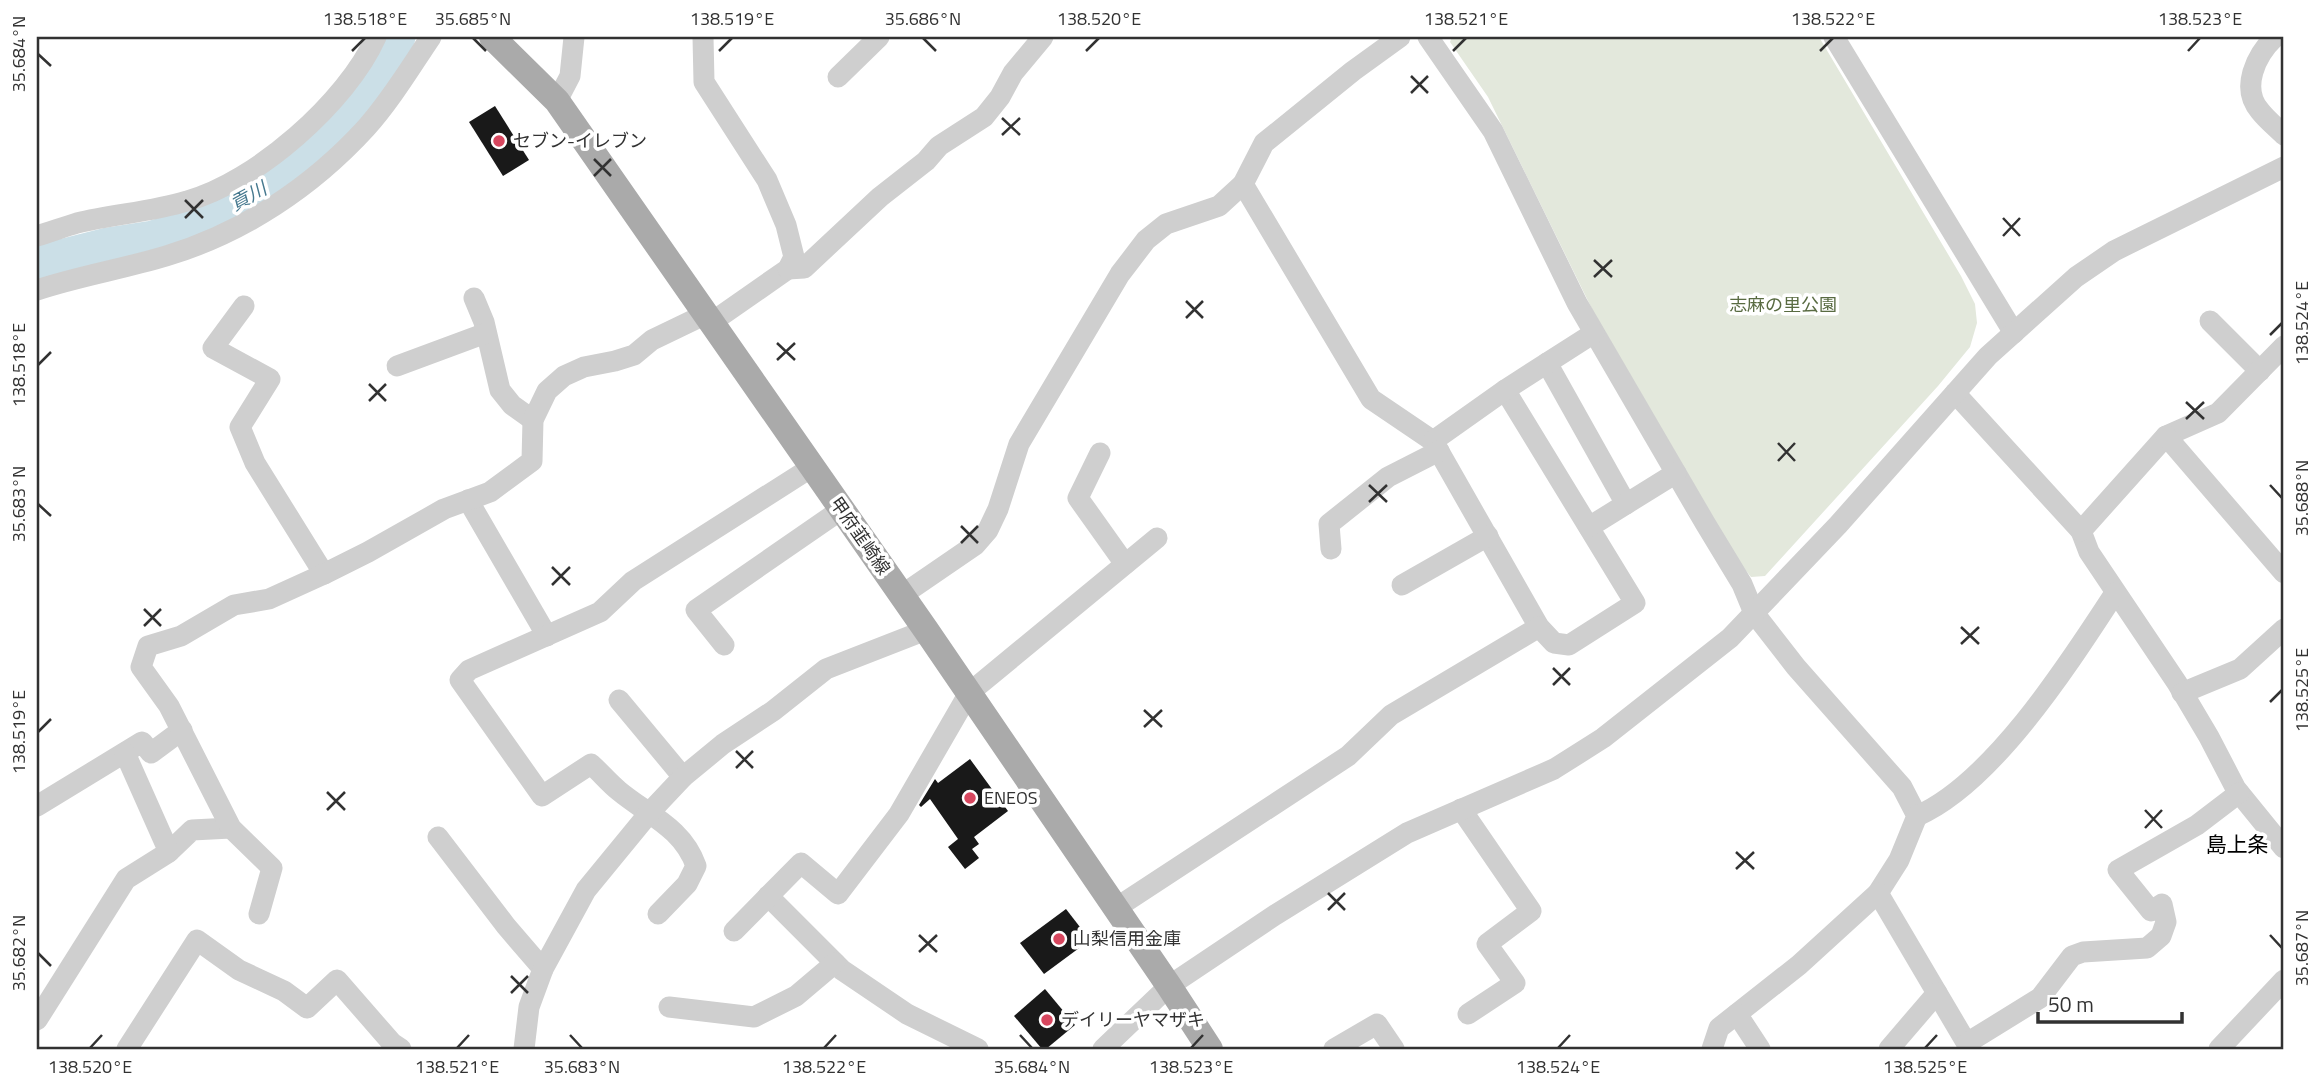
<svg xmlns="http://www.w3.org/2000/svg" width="2321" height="1086" font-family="'Titillium Web','Noto Sans JP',sans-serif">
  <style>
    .green { fill: #e3e8dc }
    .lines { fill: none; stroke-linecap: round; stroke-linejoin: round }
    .river { stroke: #cbdfe7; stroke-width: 35 }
    .building { fill: #191919 }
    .minor { stroke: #cfcfcf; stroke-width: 21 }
    .major { stroke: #aaa; stroke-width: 26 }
    .ticks { fill: none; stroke: #323232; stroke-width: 2.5 }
    .poi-dot { fill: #d7465e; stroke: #fff; stroke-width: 2.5 }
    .labels { text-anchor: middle; stroke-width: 7; stroke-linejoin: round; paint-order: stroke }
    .poi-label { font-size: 18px; fill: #323232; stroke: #fff; text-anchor: start }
    .park-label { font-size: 18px; fill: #596b42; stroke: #fff }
    .street-label { font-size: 18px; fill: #323232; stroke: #fff }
    .water-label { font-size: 19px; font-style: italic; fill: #46798f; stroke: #fff }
    .quarter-label { font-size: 21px; fill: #000; stroke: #fff }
    .neatline { fill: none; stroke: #323232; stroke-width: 2.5 }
    .ticks-label { font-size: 18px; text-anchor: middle; fill: #323232 }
  </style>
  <rect width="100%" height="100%" fill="#fff"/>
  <polygon class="green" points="1452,37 1819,37 1961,276 1975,304 1977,323 1970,347 1938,386 1765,576 1751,577 1739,562 1592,309 1488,97 1450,42"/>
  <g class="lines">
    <polyline class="river" points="37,263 108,245 153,238 191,226 260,191 313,154 356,108 398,37"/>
  </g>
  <g class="building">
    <polygon points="495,106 529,160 503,176 469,122"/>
    <polygon points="970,759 1008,811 974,837 979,844 972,849 979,858 965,869 948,847 958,839 930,799 921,807 919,805 935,779 938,783"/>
    <polygon points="1066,909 1090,940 1044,974 1020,943"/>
    <polygon points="1045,989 1075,1025 1046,1049 1042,1049 1014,1016"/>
  </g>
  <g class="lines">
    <g class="minor">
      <polyline points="703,37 704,82 767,180 786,225 794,257 788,269 712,322"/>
      <polyline points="1428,37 1493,131 1577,303 1705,523 1742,584 1754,613 1796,667 1902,787 1917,816 1899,860 1878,893 1799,965 1719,1028 1712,1049"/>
      <polyline points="1834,37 2014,333"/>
      <path d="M2275,37C2256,55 2240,88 2260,111C2267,120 2276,127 2284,135"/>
      <polyline points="838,77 879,37"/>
      <polyline points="557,101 570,76 574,37"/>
      <polyline points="1243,184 1371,399 1433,441 1539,627 1554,643 1569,645 1635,603 1505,390"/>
      <path d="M37,236C50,232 64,227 77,223C113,214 152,212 187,201C256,182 347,102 376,37"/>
      <polyline points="788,269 804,268 880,197 926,161 939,146 984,117 1000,97 1013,73 1043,37"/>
      <path d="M37,290C79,276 123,269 166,256C243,233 312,187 366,128C391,100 410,68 431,37"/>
      <polyline points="474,298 484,322 500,390 512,405 533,420"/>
      <polyline points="244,306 213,348 270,379 240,427 255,463 324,574"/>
      <polyline points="2210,321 2260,371"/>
      <polyline points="2284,346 2218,413 2166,436 2081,531 2089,552 2177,683 2209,737 2236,789 2284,848"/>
      <polyline points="1547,363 1626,504"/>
      <polyline points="397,366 486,333"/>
      <polyline points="1955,393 2081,531"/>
      <polyline points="2166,436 2284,573"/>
      <polyline points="1433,441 1505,390 1594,333"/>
      <polyline points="1100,453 1078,498 1125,564"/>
      <polyline points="468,500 547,636"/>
      <polyline points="1589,527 1676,473"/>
      <polyline points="1331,549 1329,524 1388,477 1439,451"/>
      <polyline points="1402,585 1488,536"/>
      <polyline points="902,595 975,545 988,530 998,509 1019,444 1120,274 1146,240 1166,224 1219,206 1243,184 1264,143 1353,71 1400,37"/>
      <polyline points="724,645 696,610 842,509"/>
      <polyline points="2182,693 2240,669 2284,629"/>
      <polyline points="619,700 683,777"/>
      <polyline points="37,806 142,742 151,753 182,730"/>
      <polyline points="1461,809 1531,911 1487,944 1515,983 1468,1014"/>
      <path d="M1917,816C1993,783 2070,662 2115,593"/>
      <polyline points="438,837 506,926 543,969"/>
      <polyline points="169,852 192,830 231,828"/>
      <polyline points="1878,893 1970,1049"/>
      <polyline points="768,896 842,970 907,1014 978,1049"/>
      <polyline points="1116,908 1348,756 1391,715 1539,627"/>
      <polyline points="259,914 272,868 231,828 169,706 141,667 148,646 181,636 234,605 269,599 324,574 368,552 444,509 490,492 532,461 533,420 547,391 564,376 584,367 615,361 634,355 652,340 706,314"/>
      <path d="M658,914L687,884L696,866C683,828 648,815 619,791C609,783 601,773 591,764L542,796L460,680L469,670L600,612L633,581L812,467"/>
      <polyline points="734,931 801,863 838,894 899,814 969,693 1157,538"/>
      <polyline points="669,1007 754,1017 796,996 835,963"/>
      <polyline points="1737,1014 1760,1049"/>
      <polyline points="37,1020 126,879 169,852 125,753"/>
      <polyline points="1967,1043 2040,998 2072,956 2083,952 2147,948 2161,936 2166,922 2162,904 2151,911 2118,870 2197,825 2239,793"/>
      <polyline points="127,1049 197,940 239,970 284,991 307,1008 337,980 392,1043 401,1049"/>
      <polyline points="524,1049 529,1007 543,969 586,890 650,812 683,777 723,744 773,711 826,669 926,630"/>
      <polyline points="1103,1049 1169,986 1275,915 1407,833 1554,769 1603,738 1730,638 1838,525 1988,356 2076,277 2114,251 2284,167"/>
      <polyline points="1334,1049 1377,1024 1394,1049"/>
      <polyline points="1889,1049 1937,993"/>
      <polyline points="2219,1049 2284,980"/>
    </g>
    <polyline class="major" points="492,37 557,101 926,630 1169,986 1210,1049"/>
  </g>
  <path class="ticks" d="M473,38L486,51M923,38L936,51M352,51L365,38M719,51L732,38M1086,51L1099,38M1453,51L1466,38M1820,51L1833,38M2188,51L2200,38M38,54L51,66M1411,76L1428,93M1411,93L1428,76M1002,118L1020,135M1002,135L1020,118M594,159L611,176M594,176L611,159M185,200L203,218M185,218L203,200M2003,218L2020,236M2003,236L2020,218M1594,260L1612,277M1594,277L1612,260M1186,301L1203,318M1186,318L1203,301M2270,335L2282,323M777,343L795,360M777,360L795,343M38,365L51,352M369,384L386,401M369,401L386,384M2186,402L2204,419M2186,419L2204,402M1778,443L1795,461M1778,461L1795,443M1369,485L1387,502M2270,485L2282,498M1369,502L1387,485M38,504L51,516M961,526L978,543M961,543L978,526M552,567L570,585M552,585L570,567M144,609L161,626M144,626L161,609M1961,627L1979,644M1961,644L1979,627M1553,668L1570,685M1553,685L1570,668M2270,702L2282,690M1144,710L1162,727M1144,727L1162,710M38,732L51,719M736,751L753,768M736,768L753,751M327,792L345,810M327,810L345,792M2145,810L2162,828M2145,828L2162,810M1736,852L1754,869M1736,869L1754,852M1328,893L1345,910M1328,910L1345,893M919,935L937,952M2270,935L2282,948M919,952L937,935M38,953L51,966M511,976L528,993M511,993L528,976M570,1035L582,1048M1020,1035L1032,1048M90,1048L102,1035M457,1048L469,1035M824,1048L836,1035M1191,1048L1203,1035M1558,1048L1570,1035M1925,1048L1937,1035"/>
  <g class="poi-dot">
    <circle cx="499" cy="141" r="7"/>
    <circle cx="970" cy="798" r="7"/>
    <circle cx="1059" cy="939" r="7"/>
    <circle cx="1047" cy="1020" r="7"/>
  </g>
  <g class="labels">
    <g class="poi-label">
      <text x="513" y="147">セブン-イレブン</text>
      <text x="984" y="804">ENEOS</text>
      <text x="1073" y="945">山梨信用金庫</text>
      <text x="1061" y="1026">デイリーヤマザキ</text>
    </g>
    <g class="park-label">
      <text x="1783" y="311">志麻の里公園</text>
    </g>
    <g class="street-label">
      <text transform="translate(860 536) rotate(55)" y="6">甲府韮崎線</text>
    </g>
    <g class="water-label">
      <text transform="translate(248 196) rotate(-29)" y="7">貢川</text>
    </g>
    <g class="quarter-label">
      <text x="2237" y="852">島上条</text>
    </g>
  </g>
  <rect width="2321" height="1086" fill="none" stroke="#ffffff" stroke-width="77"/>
  <path d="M2038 1012v10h144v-10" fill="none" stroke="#323232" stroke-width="3.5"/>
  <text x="2048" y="1012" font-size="21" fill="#323232" stroke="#ffffff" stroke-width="5" paint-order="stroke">50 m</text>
  <rect x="38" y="38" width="2244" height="1010" class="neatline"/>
  <g class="ticks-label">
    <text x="365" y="25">138.518°E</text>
    <text x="473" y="25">35.685°N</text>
    <text x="732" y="25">138.519°E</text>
    <text x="923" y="25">35.686°N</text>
    <text x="1099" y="25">138.520°E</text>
    <text x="1466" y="25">138.521°E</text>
    <text x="1833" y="25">138.522°E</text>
    <text x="2200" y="25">138.523°E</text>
    <text transform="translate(19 54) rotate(-90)" y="6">35.684°N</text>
    <text transform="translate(2302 323) rotate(-90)" y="6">138.524°E</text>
    <text transform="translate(19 365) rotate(-90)" y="6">138.518°E</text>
    <text transform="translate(2302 498) rotate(-90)" y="6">35.688°N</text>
    <text transform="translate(19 504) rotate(-90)" y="6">35.683°N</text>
    <text transform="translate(2302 690) rotate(-90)" y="6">138.525°E</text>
    <text transform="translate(19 732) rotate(-90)" y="6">138.519°E</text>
    <text transform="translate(2302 948) rotate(-90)" y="6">35.687°N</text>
    <text transform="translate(19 953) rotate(-90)" y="6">35.682°N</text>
    <text x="90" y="1073">138.520°E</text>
    <text x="457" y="1073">138.521°E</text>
    <text x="582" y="1073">35.683°N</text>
    <text x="824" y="1073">138.522°E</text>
    <text x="1032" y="1073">35.684°N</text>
    <text x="1191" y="1073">138.523°E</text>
    <text x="1558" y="1073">138.524°E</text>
    <text x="1925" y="1073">138.525°E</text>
  </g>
</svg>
